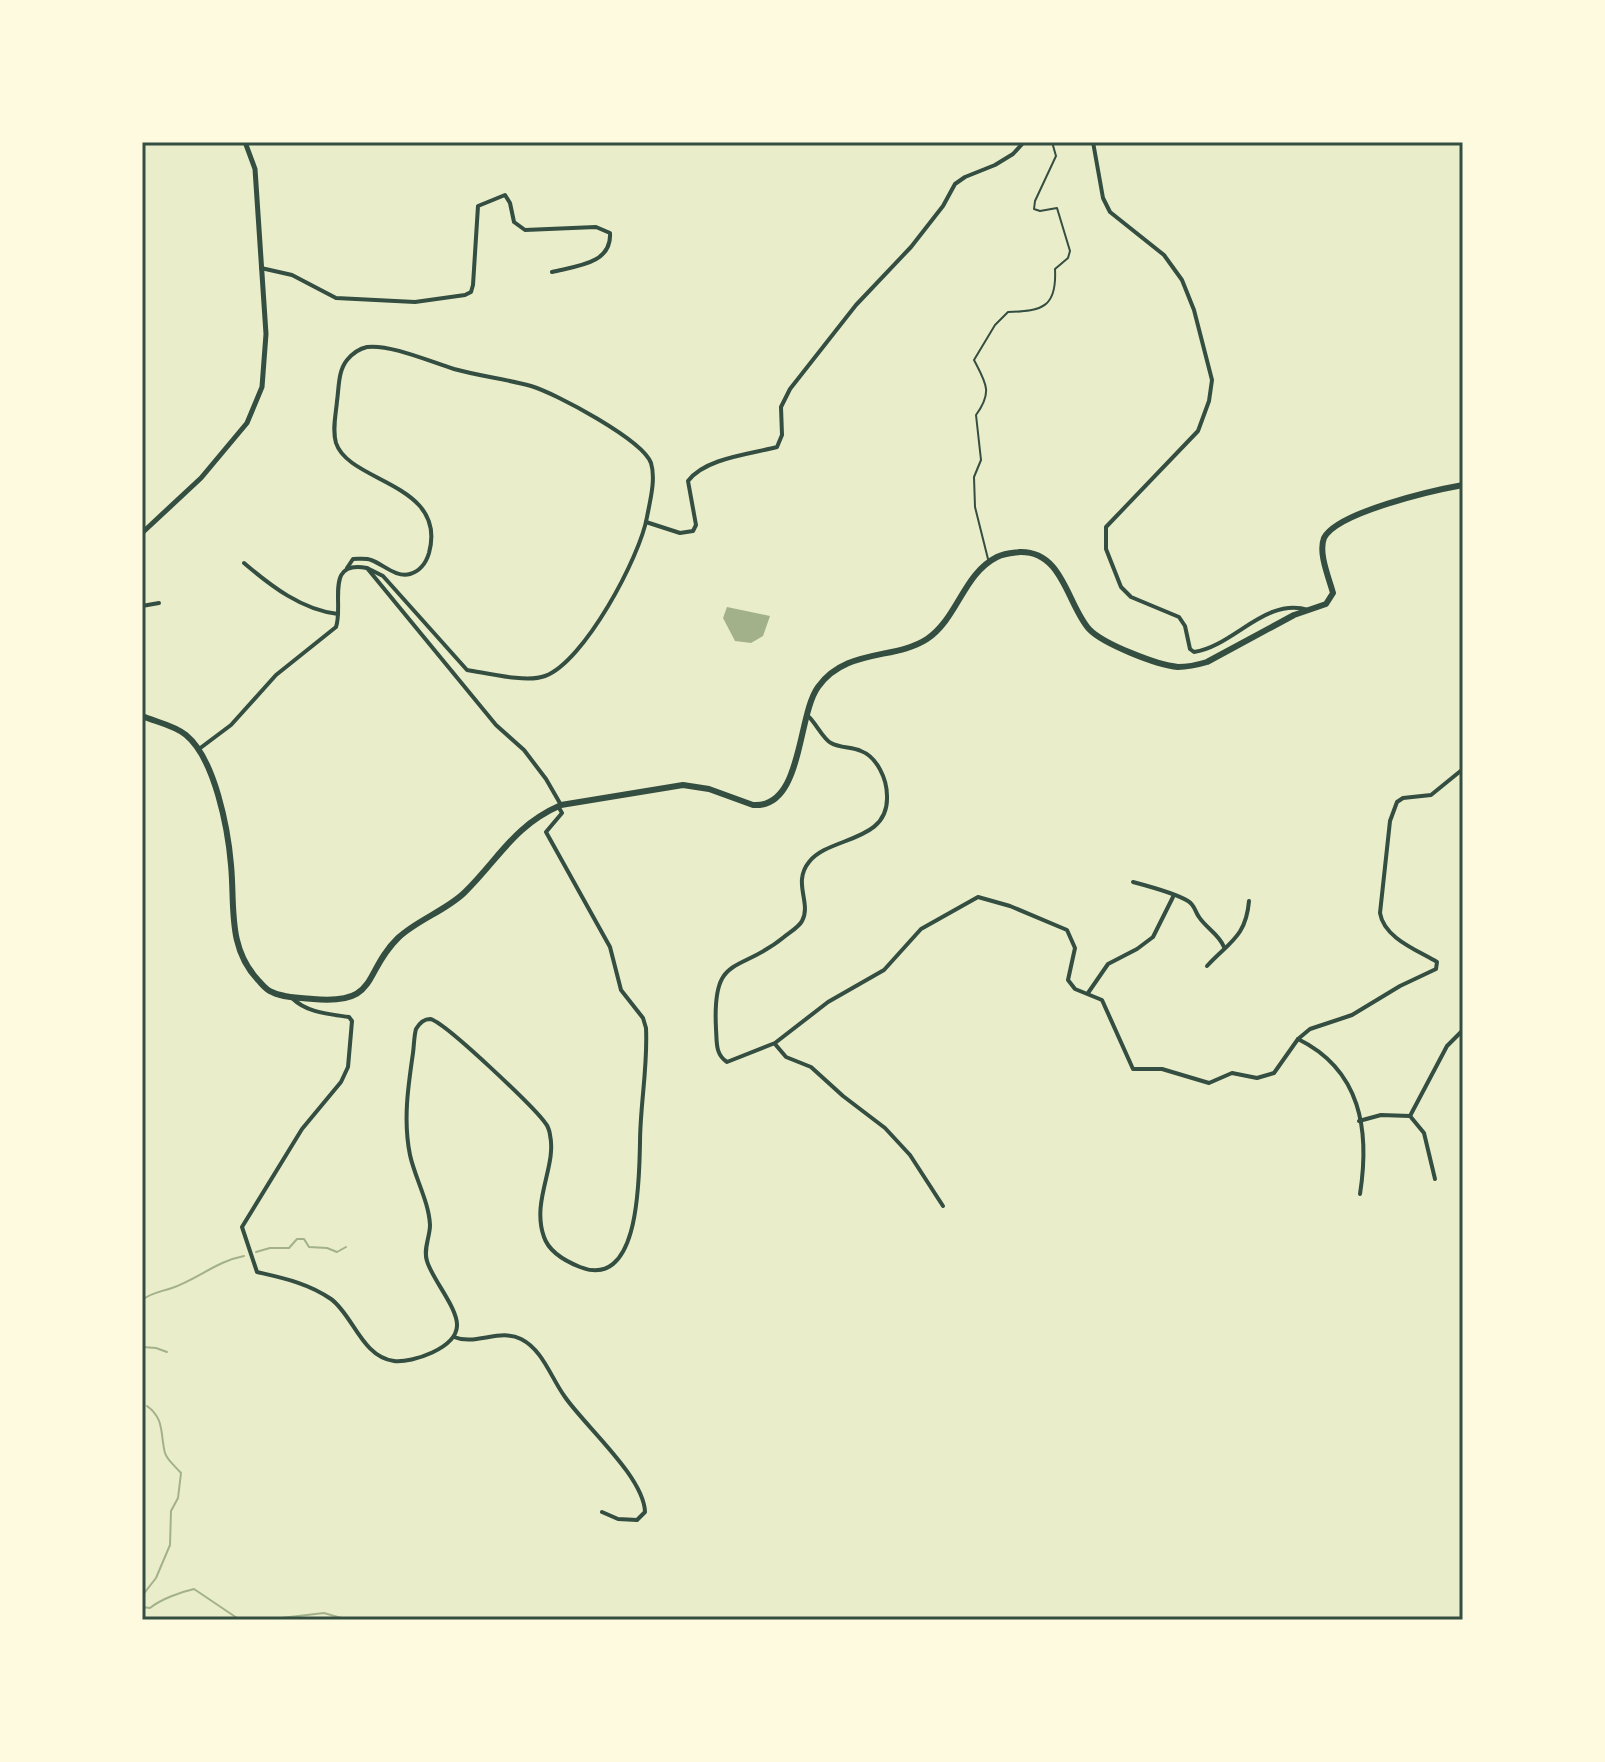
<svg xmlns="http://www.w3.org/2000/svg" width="1605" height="1762" font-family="Rubik,sans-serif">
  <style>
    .water { fill: #a3b18a }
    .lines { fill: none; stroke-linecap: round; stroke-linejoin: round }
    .stream { stroke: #a3b18a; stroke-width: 2 }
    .service { stroke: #344e41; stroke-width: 2 }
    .minor { stroke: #344e41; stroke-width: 4 }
    .tertiary { stroke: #344e41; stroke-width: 5 }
    .primary { stroke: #344e41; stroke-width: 6 }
    .neatline { fill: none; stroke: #344e41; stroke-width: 3 }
  </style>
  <rect width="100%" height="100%" fill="#e9edc9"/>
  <polygon class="water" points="727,607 770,616 763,636 751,643 735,641 723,618"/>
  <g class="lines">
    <g class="stream">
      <polyline points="256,1252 270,1248 289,1248 297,1239 304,1239 309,1247 327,1248 337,1252 346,1247"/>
      <path d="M142,1300C153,1292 160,1292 172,1288C198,1279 217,1261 244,1256"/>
      <polyline points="142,1347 156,1348 167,1352"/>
      <path d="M142,1596L156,1578L170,1545L171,1511L178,1498L181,1473C176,1467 167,1460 165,1453C160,1434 165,1419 147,1406"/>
      <path d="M142,1607L150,1608C161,1599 181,1592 194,1589L240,1620"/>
      <polyline points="264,1620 324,1613 348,1620"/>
    </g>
    <path class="service" d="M988,559L975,507L974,477L981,460L976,415C993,392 986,383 974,360L995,325L1008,312C1043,311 1057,307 1055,269L1068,258L1070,251L1057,208L1040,211L1034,209L1035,201L1056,156L1052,142"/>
    <g class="minor">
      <path d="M1093,142L1103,198L1110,212L1164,255L1182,280L1194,310L1212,380L1209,401L1198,431L1106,527V549L1121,587L1131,597L1179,617L1185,626L1190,649L1194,652C1234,646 1265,597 1308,610"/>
      <path d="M261,268L292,275L336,298L415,302L465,295L471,292L473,285L478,206L505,195L510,203L514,222L525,230L596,227L610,233C612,264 576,266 552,272"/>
      <path d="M646,522L680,533L693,531L696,525L688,481C705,458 751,454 777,447L782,435L781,407L790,389L856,305L911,247L943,206L955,184L965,177L995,165L1013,154L1024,142"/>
      <path d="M244,563C271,586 302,610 338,614"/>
      <path d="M347,568L353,559C360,559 366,558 371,560C383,564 396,578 410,574C420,571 426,563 429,553C448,483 349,483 336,443C332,429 336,414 337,401C339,388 338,371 347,360C352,354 358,349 367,347C390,344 431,362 454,369C479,376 506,379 531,386C555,393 643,440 651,463C656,479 650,501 647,517C640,557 584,662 545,676C526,683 487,673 467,670L383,576L367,568"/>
      <polyline points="142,606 159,603"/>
      <path d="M808,716C816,723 823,739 831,743C840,748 852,747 861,751C877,757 887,779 887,796C889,843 829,836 809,862C792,883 812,903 802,921C799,927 790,932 784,937C738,975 712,952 716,1029C717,1042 715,1054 727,1062L775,1043L828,1002L884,970L921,929L978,897L1010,906L1067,930L1075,948L1068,980L1075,989L1102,1000L1133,1069H1162L1209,1083L1232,1073L1257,1078L1274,1073L1298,1039L1310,1029L1352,1015L1400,986L1436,969L1437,962C1417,950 1384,938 1380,913L1390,821L1397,802L1403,798L1431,795L1463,769"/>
      <path d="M199,749L231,725L276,675L336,627C344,605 324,559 367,568L496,725L524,750L546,779L561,805"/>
      <path d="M1133,882C1148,886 1175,893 1188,901C1195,905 1195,912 1199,917C1206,928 1219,934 1224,947"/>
      <path d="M1207,966C1229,942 1246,937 1249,901"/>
      <polyline points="1088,993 1108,964 1137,949 1153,937 1173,897"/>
      <path d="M292,998C307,1013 329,1014 349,1017L352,1021L348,1067L341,1082L302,1129L242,1227L257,1272C283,1278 308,1283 331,1299C353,1315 362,1357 394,1361C413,1363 456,1348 457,1326C458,1308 432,1279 427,1261C423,1249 430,1237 430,1225C429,1202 415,1178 410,1155C403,1121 408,1087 413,1053C414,1046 414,1036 416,1029C419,1024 424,1019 430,1019C444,1021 536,1109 546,1124C548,1126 550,1133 550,1135C557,1166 531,1201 544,1237C549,1252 565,1261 580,1267C640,1291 639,1178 640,1143C640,1105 648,1067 646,1028L643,1018L621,990L610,947L546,832L562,813L558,806"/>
      <path d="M1298,1039C1361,1070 1370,1130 1360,1194"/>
      <polyline points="775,1044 786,1057 811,1067 843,1096 885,1128 910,1155 943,1206"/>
      <polyline points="1410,1116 1447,1046 1463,1030"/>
      <polyline points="1359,1121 1381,1115 1410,1116 1424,1133 1435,1179"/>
      <path d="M454,1337C475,1346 500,1328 521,1339C543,1350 551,1378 565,1397C585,1426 644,1477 645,1512L637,1520L618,1519L602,1512"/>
    </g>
    <polyline class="tertiary" points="142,533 201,478 247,423 262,387 266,334 255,169 245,142"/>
    <path class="primary" d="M142,716C156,722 174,725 186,735C215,759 228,829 231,865C235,906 227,947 258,980C262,984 266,990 272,992C284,998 300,998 313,999C380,1005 362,973 398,938C417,920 445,911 464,893C499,859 513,826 561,805L683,785L709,789L753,805C803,809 797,716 818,687C846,648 895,660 927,639C958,618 963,574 997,557C1005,553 1012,553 1020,552C1063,551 1067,604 1089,629C1103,644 1157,665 1178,667C1188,667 1197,665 1207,662L1294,615L1326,604L1333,593C1329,578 1318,553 1324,538C1337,512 1435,490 1463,485"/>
  </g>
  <rect width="1605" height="1762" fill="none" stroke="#fefae0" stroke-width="288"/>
  <rect x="144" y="144" width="1317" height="1474" class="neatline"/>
</svg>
